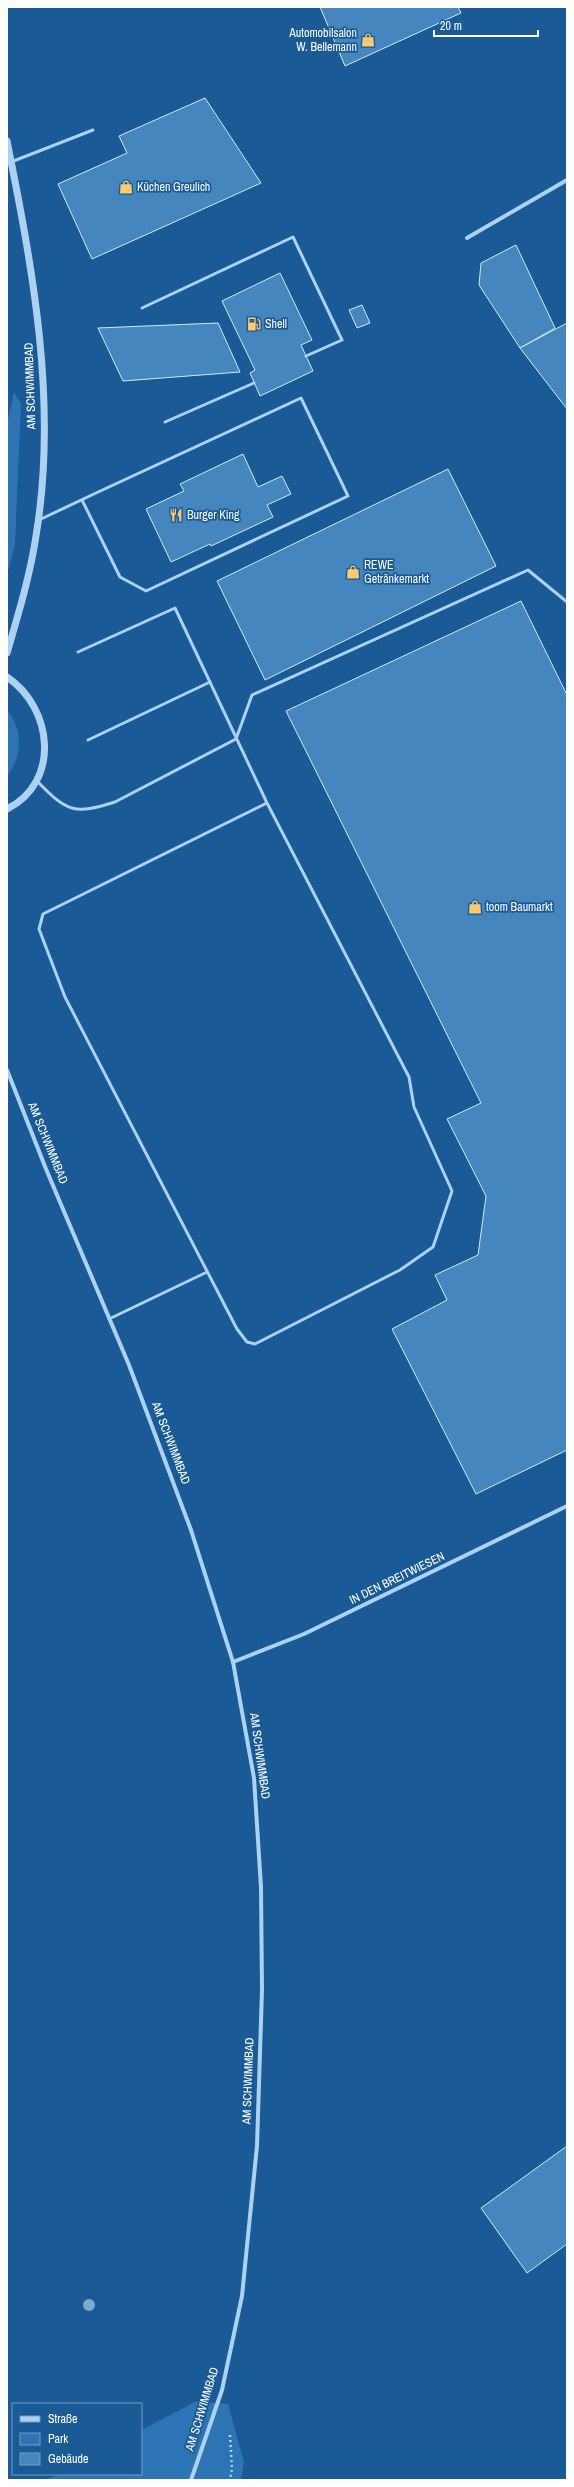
<svg xmlns="http://www.w3.org/2000/svg" width="574" height="2487" font-family="'Archivo Narrow',sans-serif">
  <style>
    .green { fill: #2d74b4 }
    .building { fill: #4686bf; stroke: #d4e9fb }
    .lines { fill: none; stroke-linecap: round; stroke-linejoin: round }
    .path { stroke: #add1f0; stroke-width: 2.5; stroke-dasharray: 2 3; stroke-linecap: butt }
    .service { stroke: #add1f0; stroke-width: 3 }
    .minor { stroke: #add1f0; stroke-width: 4 }
    .tertiary { stroke: #add1f0; stroke-width: 7 }
    .tree { fill: #80a9ce }
    .labels { text-anchor: middle; stroke-width: 3.5; stroke-linejoin: round; paint-order: stroke }
    .poi-label { font-size: 12px; fill: #fff; stroke: #195a97; text-anchor: start }
    .street-label { font-size: 12px; fill: #fff; stroke: #195a97 }
  </style>
  <rect width="100%" height="100%" fill="#195a97"/>
  <g class="green">
    <polygon points="14,392 21,404 15,544 7,575 7,424"/>
    <path d="M7,710C23,729 23,756 7,776Z"/>
    <polygon points="197,2401 228,2404 244,2462 241,2480 46,2480 58,2474 141,2474 141,2430"/>
  </g>
  <g class="building">
    <polygon points="320,7 458,7 461,13 345,66"/>
    <polygon points="205,98 261,183 92,259 58,184 127,153 119,136"/>
    <polygon points="516,245 555,328 520,348 479,285 481,263"/>
    <polygon points="280,273 312,340 301,345 313,371 260,396 250,373 255,370 222,301"/>
    <polygon points="362,305 370,323 357,328 349,310"/>
    <polygon points="218,323 240,372 123,381 98,328"/>
    <polygon points="567,323 567,409 520,348"/>
    <polygon points="243,454 258,487 282,476 291,494 267,505 273,517 211,546 210,544 171,562 146,509 184,491 180,484"/>
    <polygon points="448,469 496,566 265,680 217,581"/>
    <polygon points="521,601 567,695 567,1450 476,1494 392,1329 447,1300 435,1275 478,1255 486,1196 447,1119 481,1103 286,711"/>
    <polygon points="567,2146 567,2244 527,2273 481,2208"/>
  </g>
  <g class="lines">
    <polyline class="path" points="230,2435 232,2469 230,2480"/>
    <g class="service">
      <polyline points="11,162 93,130"/>
      <polyline points="142,308 293,237 342,340 306,356"/>
      <polyline points="165,422 254,383"/>
      <polyline points="39,520 96,493 301,398 348,496 146,591 120,577 82,500"/>
      <polyline points="78,652 175,608 267,803 409,1077 414,1107 452,1191 433,1247 400,1270 255,1344 247,1342 237,1329 65,997 39,929 43,914 267,803"/>
      <polyline points="88,740 210,682"/>
      <path d="M37,781C67,812 74,815 115,802L236,739L252,695L528,570L567,602"/>
      <polyline points="109,1319 207,1272"/>
    </g>
    <g class="minor">
      <polyline points="467,238 567,180"/>
      <polyline points="7,1070 46,1169 129,1365 191,1530 233,1662 254,1778 261,1887 262,1990 257,2146 242,2296 222,2390 191,2480"/>
      <polyline points="233,1662 304,1634 567,1506"/>
    </g>
    <g class="tertiary">
      <path d="M7,141C33,270 58,404 36,536C30,576 18,615 7,653"/>
      <path d="M7,677C53,708 61,782 7,809"/>
    </g>
  </g>
  <circle class="tree" cx="89" cy="2305" r="6"/>
  <defs>
    <g id="shop-bare" transform="scale(1.08)"><path d="M-5-2.5h2.3a2.7 3.5 0 0 1 5.4 0H5L5.5 6h-11ZM-1.5-2.5h3a1.5 2.3 0 0 0-3 0Z" fill="#ffca6d" stroke="#195a97" stroke-width="2.5" paint-order="stroke"/></g>
    <g id="fuel-bare" transform="scale(1.08)"><path d="M-5.5-6h7V0h2V4h1.3V-2.5L3-4.5l.8-.8L6-3V5H2.5V1h-1V6h-7ZM-4.2-4.7v3.2H.2V-4.7Z" fill="#ffca6d" stroke="#195a97" stroke-width="2.5" paint-order="stroke"/></g>
    <g id="restaurant-bare" transform="scale(1.08)"><path d="M-5-6h1v4h1v-4h1v4h1v-4h1v5L-1.5 .5V6h-2V.5L-5-1ZM5-6V6H3V1.5H1.5Q1.5-4 5-6Z" fill="#ffca6d" stroke="#195a97" stroke-width="2.5" paint-order="stroke"/></g>
  </defs>
  <g fill-rule="evenodd">
    <use href="#shop-bare" x="368" y="40"/>
    <use href="#shop-bare" x="126" y="187"/>
    <use href="#fuel-bare" x="254" y="324"/>
    <use href="#restaurant-bare" x="176" y="515"/>
    <use href="#shop-bare" x="353" y="572"/>
    <use href="#shop-bare" x="475" y="907"/>
  </g>
  <g class="labels">
    <g class="poi-label">
      <text x="357" y="37" text-anchor="end">Automobilsalon<tspan x="357" dy="14">W. Bellemann</tspan></text>
      <text x="137" y="191">Küchen Greulich</text>
      <text x="265" y="328">Shell</text>
      <text x="187" y="519">Burger King</text>
      <text x="364" y="569">REWE<tspan x="364" dy="14">Getränkemarkt</tspan></text>
      <text x="486" y="911">toom Baumarkt</text>
    </g>
    <g class="street-label">
      <text transform="translate(30 386) rotate(-92)" y="4">AM SCHWIMMBAD</text>
      <text transform="translate(48 1143) rotate(68)" y="4">AM SCHWIMMBAD</text>
      <text transform="translate(171 1443) rotate(69)" y="4">AM SCHWIMMBAD</text>
      <text transform="translate(397 1578) rotate(-26)" y="4">IN DEN BREITWIESEN</text>
      <text transform="translate(260 1756) rotate(82)" y="4">AM SCHWIMMBAD</text>
      <text transform="translate(248 2081) rotate(-88)" y="4">AM SCHWIMMBAD</text>
      <text transform="translate(202 2409) rotate(-73)" y="4">AM SCHWIMMBAD</text>
    </g>
  </g>
  <rect width="574" height="2487" fill="none" stroke="#ffffff" stroke-width="16"/>
  <rect x="12" y="2403" width="130" height="72" fill="#195a97" stroke="#759cc1"/>
  <rect x="20" y="2416" width="20" height="6" fill="#add1f0" stroke="#759cc1"/>
  <text x="48" y="2423" font-size="12" fill="#ffffff">Straße</text>
  <rect x="20" y="2433" width="20" height="12" fill="#2d74b4" stroke="#759cc1"/>
  <text x="48" y="2443" font-size="12" fill="#ffffff">Park</text>
  <rect x="20" y="2453" width="20" height="12" fill="#4686bf" stroke="#759cc1"/>
  <text x="48" y="2463" font-size="12" fill="#ffffff">Gebäude</text>
  <path d="M434 30v6h104v-6" fill="none" stroke="#ffffff" stroke-width="2"/>
  <text x="440" y="30" font-size="12" fill="#ffffff" stroke="#195a97" stroke-width="3" paint-order="stroke">20 m</text>
</svg>
